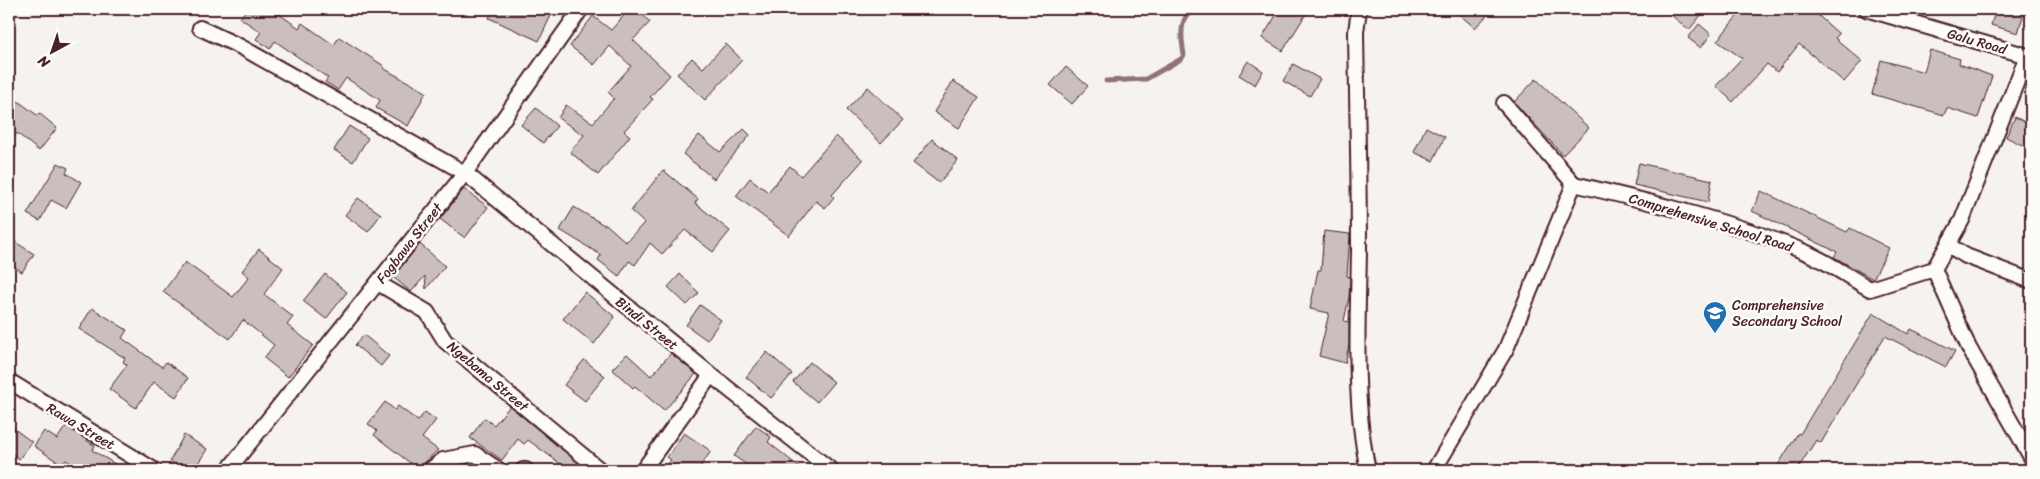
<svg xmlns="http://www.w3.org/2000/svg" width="2040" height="479" font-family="Sriracha,sans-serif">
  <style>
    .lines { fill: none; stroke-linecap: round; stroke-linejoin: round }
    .stream { stroke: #8e7378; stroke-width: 5 }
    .building { fill: #cbbfbe; stroke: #4a1f2b }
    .minor-casing { stroke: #4a1f2b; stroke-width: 18 }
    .minor { stroke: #fdfcf7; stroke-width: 14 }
    .labels { text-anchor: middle; stroke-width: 5; stroke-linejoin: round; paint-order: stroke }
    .street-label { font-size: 14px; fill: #4a1f2b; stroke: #fdfcf7 }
    .poi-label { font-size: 14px; fill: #4a1f2b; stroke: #fdfcf7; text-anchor: start }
  </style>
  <rect width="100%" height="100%" fill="#f6f3ef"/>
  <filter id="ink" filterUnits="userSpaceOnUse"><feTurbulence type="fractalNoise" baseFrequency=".02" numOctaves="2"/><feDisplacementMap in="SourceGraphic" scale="10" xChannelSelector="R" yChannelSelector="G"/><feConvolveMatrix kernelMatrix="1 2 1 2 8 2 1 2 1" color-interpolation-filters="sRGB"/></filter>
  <g filter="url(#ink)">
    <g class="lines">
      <path class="stream" d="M1106,81L1146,79L1181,59L1184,55C1182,43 1178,19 1191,13C1197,11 1204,12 1210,9"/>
    </g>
    <g class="building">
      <polygon points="247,9 272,9 299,28 302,23 334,45 339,37 384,66 383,68 426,92 408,126 376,108 380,100 346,78 338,90 325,82 328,78 275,41 270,49 256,39 261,32 240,18"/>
      <polygon points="493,9 554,9 539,41 489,18"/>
      <polygon points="1280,9 1309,9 1283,51 1262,38"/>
      <polygon points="1453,9 1493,9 1475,28"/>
      <polygon points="1664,9 1706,9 1689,30"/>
      <polygon points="1743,9 1811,9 1839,34 1835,38 1862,61 1844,82 1799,44 1777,72 1767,64 1733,102 1716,86 1742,58 1717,41"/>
      <polygon points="1996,9 2025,9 2018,33 1991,25"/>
      <polygon points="637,10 650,22 633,40 670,75 650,97 653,99 624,131 630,136 598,175 570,152 584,135 558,118 566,105 593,123 614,98 608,92 631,66 610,46 594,65 570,46 593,16 611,30 628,11 633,15"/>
      <polygon points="1699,24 1711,34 1701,48 1688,38"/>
      <polygon points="726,44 742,60 705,100 677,74 692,58 703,68"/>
      <polygon points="1930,50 1960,59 1959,64 1992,76 1978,118 1947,108 1944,115 1872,94 1881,60 1924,72"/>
      <polygon points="1248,61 1263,71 1255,85 1239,75"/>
      <polygon points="1293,64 1320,79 1310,96 1283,81"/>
      <polygon points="1066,67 1088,86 1072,104 1050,85"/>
      <polygon points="1536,79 1589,128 1563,155 1514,102"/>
      <polygon points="953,81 979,97 959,128 934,112"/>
      <polygon points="868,87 903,120 881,143 846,110"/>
      <polygon points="18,101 37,115 39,113 57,128 39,151 17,133 9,145 9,113"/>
      <polygon points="536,108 557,126 543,143 521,125"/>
      <polygon points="2015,117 2031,125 2031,137 2026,147 2006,137"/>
      <polygon points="349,126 368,138 353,162 334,150"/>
      <polygon points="1426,127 1445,137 1433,161 1414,152"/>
      <polygon points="744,129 750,135 714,179 683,154 699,135 720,152"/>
      <polygon points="836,136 863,160 832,195 834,197 825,208 816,201 789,236 736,196 750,178 768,192 790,166 801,176"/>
      <polygon points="932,139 958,160 939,183 913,163"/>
      <polygon points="58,163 68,168 66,173 81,182 66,208 51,200 40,221 27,214"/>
      <polygon points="1639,163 1712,180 1708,202 1634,185"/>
      <polygon points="663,170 698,199 695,203 730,231 713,252 685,230 662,254 650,243 635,265 629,261 619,276 598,260 601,255 560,230 574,207 604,225 606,224 626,242 644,223 631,211"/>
      <polygon points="464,189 488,207 465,238 440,219"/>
      <polygon points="1761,191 1847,232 1850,228 1889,248 1873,279 1834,257 1837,252 1752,211"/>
      <polygon points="358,198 381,214 368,232 345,215"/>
      <polygon points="1324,231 1350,234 1347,276 1350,277 1349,297 1344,321 1349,322 1349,345 1345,363 1319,356 1329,313 1310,309 1318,270 1321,270"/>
      <polygon points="9,238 34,254 22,272 9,263"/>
      <polygon points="420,244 445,266 426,289 425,276 411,292 393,277"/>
      <polygon points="259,249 283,268 264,294 293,317 287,325 313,345 288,377 264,358 274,345 243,320 230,339 163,292 185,262 233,297 249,277 242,271"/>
      <polygon points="325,274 347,292 326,319 303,301"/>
      <polygon points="680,274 699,293 687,305 668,287"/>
      <polygon points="585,292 615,317 594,344 563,319"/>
      <polygon points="700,305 721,320 707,340 686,325"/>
      <polygon points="92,308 127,330 122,338 162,367 166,362 188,378 176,397 154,382 136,408 109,389 127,365 123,362 125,358 79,329"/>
      <polygon points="1873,313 1908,334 1911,329 1955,351 1946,367 1885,336 1821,443 1816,440 1797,470 1775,470 1798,433 1800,434"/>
      <polygon points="364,335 389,356 381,366 355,345"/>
      <polygon points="767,352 792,374 771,398 746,377"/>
      <polygon points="671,353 696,374 664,411 635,386 633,388 612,369 627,354 651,376"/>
      <polygon points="584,360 605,376 585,401 564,385"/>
      <polygon points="810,362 834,382 817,402 793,382"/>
      <polygon points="385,402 395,410 398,406 418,421 425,412 436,420 422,438 438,450 424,463 421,470 419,470 374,435 377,431 368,424"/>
      <polygon points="510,406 587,470 569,470 528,440 524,444 518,439 502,460 470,438 484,418 494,425"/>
      <polygon points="9,425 32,442 19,459 9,451"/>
      <polygon points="66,426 95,446 92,450 125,470 81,470 66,460 62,465 34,446 44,431 57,439"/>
      <polygon points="756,426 771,437 768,442 803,470 754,470 734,456"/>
      <polygon points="684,433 711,451 698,470 664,470 671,460 667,457"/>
      <polygon points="184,435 207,449 194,470 186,470 170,461"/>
    </g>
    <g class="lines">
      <g class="minor-casing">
        <g id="minor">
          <path d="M1359,9L1356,32C1357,105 1359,177 1359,250C1358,321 1353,401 1368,470"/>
          <polyline points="1866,9 2031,57"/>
          <polyline points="200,28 241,47 465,173 711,375 831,470"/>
          <polyline points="1504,103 1574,184"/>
          <path d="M1574,184C1650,202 1728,220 1800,250C1824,259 1847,276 1870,289L1934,269L1962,220L2027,56"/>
          <polyline points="1948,245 1966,256 2031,281"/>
          <polyline points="1934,269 1969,348 2031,457"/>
          <polyline points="378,283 427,312 445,341 600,470"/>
          <polyline points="9,381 154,470"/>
          <polyline points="228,470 465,173 581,9"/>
          <polyline points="430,470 443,460 475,454 499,470"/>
          <polyline points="523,470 526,470"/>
          <polyline points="643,470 711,375"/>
          <polyline points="1434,470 1506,349 1574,184"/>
        </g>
      </g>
      <use href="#minor" class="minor"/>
    </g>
  </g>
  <defs>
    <g id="school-pin" transform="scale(1.25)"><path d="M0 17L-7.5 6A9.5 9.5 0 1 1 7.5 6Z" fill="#1f6fb2" stroke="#fdfcf7"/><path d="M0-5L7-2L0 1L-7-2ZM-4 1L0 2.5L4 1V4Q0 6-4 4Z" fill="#fff"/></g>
  </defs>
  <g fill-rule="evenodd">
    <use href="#school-pin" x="1715" y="313"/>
  </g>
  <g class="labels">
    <g class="street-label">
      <text transform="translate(1977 41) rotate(16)" y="5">Galu Road</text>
      <text transform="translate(1711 222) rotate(17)" y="5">Comprehensive School Road</text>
      <text transform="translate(409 243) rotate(-52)" y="5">Fogbawa Street</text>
      <text transform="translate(647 323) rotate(39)" y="5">Bindi Street</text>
      <text transform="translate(488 376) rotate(40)" y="5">Ngebama Street</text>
      <text transform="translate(81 426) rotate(31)" y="5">Rawa Street</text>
    </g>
    <g class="poi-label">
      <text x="1732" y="310">Comprehensive<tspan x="1732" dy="16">Secondary School</tspan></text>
    </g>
  </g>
  <rect width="2040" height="479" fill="none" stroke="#fdfcf7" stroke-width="30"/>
  <rect x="15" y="15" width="2010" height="449" fill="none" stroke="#4a1f2b" stroke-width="2" filter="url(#ink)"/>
  <g transform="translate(52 52) rotate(220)" stroke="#fdfcf7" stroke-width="4" paint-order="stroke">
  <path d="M0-4L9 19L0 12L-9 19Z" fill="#4a1f2b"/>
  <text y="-8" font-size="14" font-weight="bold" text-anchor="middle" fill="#4a1f2b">N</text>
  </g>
</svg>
